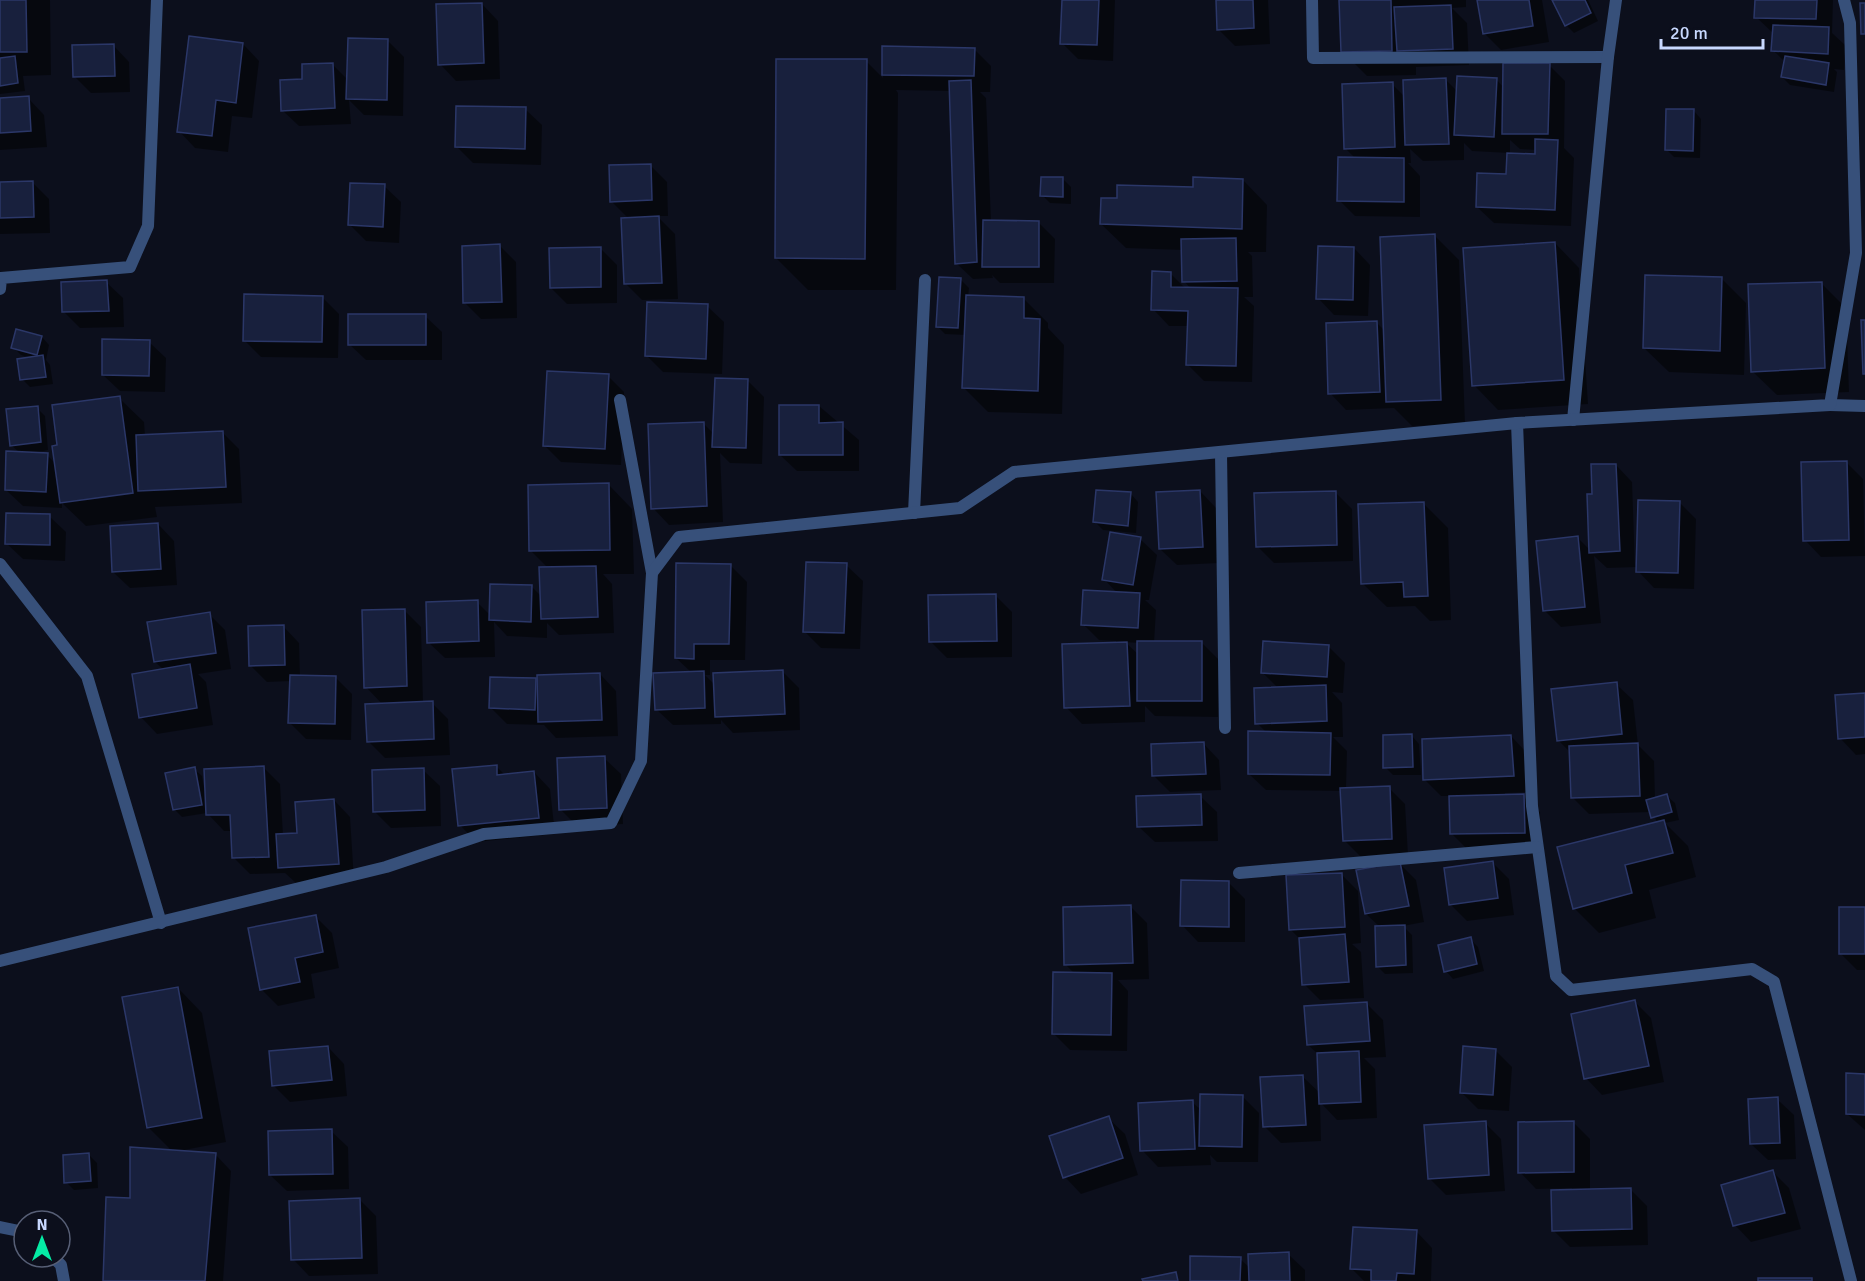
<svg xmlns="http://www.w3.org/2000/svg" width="1865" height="1281" font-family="Signika,sans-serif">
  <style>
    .shadow { fill: #0007; fill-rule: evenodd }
    .building { fill: #18203d; stroke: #2b3768; stroke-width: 1.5 }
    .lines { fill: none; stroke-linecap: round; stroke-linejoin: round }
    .lane { stroke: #37507a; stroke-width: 12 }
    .street { stroke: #37507a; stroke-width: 12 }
  </style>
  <rect width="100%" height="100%" fill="#0c0f1c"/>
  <g class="shadow">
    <polygon points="0,0 50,0 51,75 23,76 25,91 0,94"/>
    <polygon points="1063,0 1115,0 1113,61 1078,59 1062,43"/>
    <polygon points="1217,0 1268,0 1270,44 1235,46 1218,29"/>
    <polygon points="1341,0 1466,0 1466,7 1452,8 1467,23 1469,65 1416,67 1416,75 1367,76 1342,51"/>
    <polygon points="1479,0 1542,0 1549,42 1501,50 1484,33"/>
    <polygon points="1554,0 1588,0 1598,21 1574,33 1566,25"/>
    <polygon points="1756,0 1833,0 1832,33 1845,45 1844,70 1834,69 1837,72 1834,92 1790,85 1782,77 1785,62 1773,50 1774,34 1756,17"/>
    <polygon points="482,4 498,21 500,79 456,81 440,64"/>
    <polygon points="388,41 404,57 403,116 364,115 349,100 351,124 299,126 282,110 304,80 332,64 348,80"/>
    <polygon points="243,44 259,61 252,118 232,116 228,152 195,148 179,131"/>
    <polygon points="113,45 129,62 130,92 91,93 74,76"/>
    <polygon points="884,47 974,49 991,66 990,92 980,92 986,98 991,221 1038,222 1055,239 1054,283 1000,283 992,275 993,278 973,279 956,263 950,91 896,90 898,93 896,290 808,290 776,258 866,61 883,78"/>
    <path d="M1549,65L1565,81L1564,148L1574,158L1571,226L1494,223L1477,207L1507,176L1509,153L1472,151L1464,143V160L1423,161L1410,149L1411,163H1408L1420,176V217L1355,216L1339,200L1355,158L1345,148L1392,84L1405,97L1446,80L1458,92L1496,79L1504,88ZM1510,140L1520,149L1536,150V156L1510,155Z"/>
    <polygon points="28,98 44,115 47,147 0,150 0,100"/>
    <polygon points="525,109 542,125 541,165 473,163 457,147"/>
    <polygon points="1694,111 1701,119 1700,158 1674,157 1666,149"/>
    <polygon points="650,165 667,182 668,216 657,216 675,234 678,299 642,300 626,284 629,219 611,201"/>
    <polygon points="1063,179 1071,187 1071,204 1050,203 1042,195"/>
    <polygon points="1243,180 1267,205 1266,252 1248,252 1252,256 1253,297 1244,297 1254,306 1252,382 1204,381 1188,365 1189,326 1169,326 1153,309 1170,273 1185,288 1191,289 1184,281 1183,250 1126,248 1101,224 1118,200"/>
    <polygon points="32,182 49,199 50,233 0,234 0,183"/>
    <polygon points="384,186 401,202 399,243 366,241 350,225"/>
    <polygon points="1435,236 1459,260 1465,424 1412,426 1394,408 1346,410 1330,393 1376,322 1385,331"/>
    <polygon points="1555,243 1579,268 1588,404 1498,410 1474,385"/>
    <polygon points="500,246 516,262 517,318 481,319 465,303"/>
    <polygon points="600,248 617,265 617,303 567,304 551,288"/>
    <polygon points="1354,248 1370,265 1368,316 1334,315 1318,298"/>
    <polygon points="1722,279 1746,303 1744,375 1669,372 1644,348"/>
    <polygon points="961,280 969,288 968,297 1024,299 1048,323 1048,328 1064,345 1062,414 988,412 964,388 966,335 945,334 937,326"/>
    <polygon points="106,282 123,298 124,327 80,328 64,312"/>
    <polygon points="1821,283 1846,308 1849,392 1777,395 1752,371"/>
    <polygon points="322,297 339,314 338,358 261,357 245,341"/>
    <polygon points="707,306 724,322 722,374 663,372 647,356"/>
    <polygon points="425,316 442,332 442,360 366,360 349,344"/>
    <polygon points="42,337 49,345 46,360 50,365 53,384 30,387 22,379 31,358 21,355 13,347"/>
    <polygon points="149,342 166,358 165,392 120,391 103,375"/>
    <polygon points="608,376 624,392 621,465 561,462 544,445"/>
    <polygon points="747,380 764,397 762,464 730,463 720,453 723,522 669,525 653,508 703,423 714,434"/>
    <polygon points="119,398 144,422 145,436 223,433 239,449 242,503 155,507 157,517 86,526 62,503 62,508 23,506 6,490 20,453 11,445 37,408 45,416 48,450 29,454 47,455 56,464 59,447"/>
    <polygon points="819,406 859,440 859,471 797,471 780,455"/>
    <polygon points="1846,462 1863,479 1865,556 1821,557 1805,540"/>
    <polygon points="1616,465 1632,482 1635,566 1680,503 1696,519 1694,589 1654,588 1638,571 1638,567 1607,568 1594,556 1601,623 1561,627 1544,610 1578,538 1590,550 1594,496"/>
    <polygon points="608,484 632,509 634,574 603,574 612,584 614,633 559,635 547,623 547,638 507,636 494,622 495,657 445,658 428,642 477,602 491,616 531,586 541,596 548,568 531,551"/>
    <polygon points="1200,491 1216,508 1219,563 1177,565 1160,549"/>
    <polygon points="1335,492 1352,509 1353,561 1274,563 1257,546"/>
    <polygon points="1131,494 1138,502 1136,533 1103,530 1095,522"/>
    <polygon points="1424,504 1448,528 1451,620 1430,621 1415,606 1387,607 1362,583"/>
    <polygon points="49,516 66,532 65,561 23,559 6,543"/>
    <polygon points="158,524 174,541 177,585 130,588 113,572"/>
    <path d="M1140,539L1157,555L1149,600H1145L1156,610L1154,643H1202L1218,659V717L1155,716L1145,706V722L1082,724L1066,707L1116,644V641L1099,640L1083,624L1117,593L1104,579ZM1125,642L1139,643V655Z"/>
    <polygon points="730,565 747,582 745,660 710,660 710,675 705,675 715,685 782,671 799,688 800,730 733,733 721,720 721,724 673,725 656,709 692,673 676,658"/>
    <polygon points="846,565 863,581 860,649 821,648 804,631"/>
    <polygon points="995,595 1012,612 1012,657 947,658 930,641"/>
    <polygon points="404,610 421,627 423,703 432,703 448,719 450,755 385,758 368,741 383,705 366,687"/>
    <polygon points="209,614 225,630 231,669 198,674 206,682 213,725 157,734 141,717 164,670 155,662"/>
    <polygon points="283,626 299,643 300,677 336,678 352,694 351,740 306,739 289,722 291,681 267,682 251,666"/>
    <polygon points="1329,647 1345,663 1343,693 1332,692 1342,703 1343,737 1333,737 1347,751 1346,789 1389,788 1405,804 1408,855 1361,857 1344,840 1342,791 1266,790 1249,774 1267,733 1257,723 1278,688 1262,672"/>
    <polygon points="600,674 616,691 618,736 556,738 544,725 507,724 491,708 535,680 539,683"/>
    <polygon points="1616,684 1633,700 1638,745 1654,761 1655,799 1667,796 1675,803 1679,820 1665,823 1688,846 1696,877 1649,890 1656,918 1599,933 1574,908 1658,823 1651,812 1589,814 1573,798 1571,753 1558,740"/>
    <polygon points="1865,695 1865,754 1856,755 1840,738"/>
    <polygon points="1412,736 1419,744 1421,775 1393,775 1385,767"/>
    <polygon points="1511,736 1527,753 1529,792 1505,793 1505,796 1523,796 1540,812 1541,849 1468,850 1451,833 1451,796 1441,796 1425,780"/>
    <polygon points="1203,743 1219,760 1221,790 1170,792 1154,776"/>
    <polygon points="604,758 621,774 623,824 577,826 561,810"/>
    <polygon points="496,766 505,775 534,772 550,789 555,834 476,842 460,825"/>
    <polygon points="264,768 280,784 283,835 298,834 334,800 350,817 354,880 296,883 285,873 250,874 233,857 232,831 224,831 207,813 182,817 174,809 194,769 202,776 204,788"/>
    <polygon points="423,770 440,786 441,826 391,828 375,812"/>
    <polygon points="1200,796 1217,812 1218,841 1155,842 1138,826"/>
    <polygon points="1492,862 1509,879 1514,915 1467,921 1451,905"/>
    <polygon points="1400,864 1416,880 1424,922 1403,926 1412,935 1413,973 1385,974 1377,966 1380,927 1366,914"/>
    <polygon points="1341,874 1358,891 1361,943 1352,944 1361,952 1364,998 1320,1000 1304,984 1301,940 1290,929"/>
    <polygon points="1229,883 1245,899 1245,942 1198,942 1182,925"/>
    <polygon points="1130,906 1147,923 1149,979 1118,980 1128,991 1127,1051 1070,1050 1053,1033 1075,974 1066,965"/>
    <polygon points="1865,908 1865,970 1857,970 1841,954"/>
    <polygon points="316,917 332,933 339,968 311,974 315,998 278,1006 261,989"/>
    <polygon points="1470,939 1478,947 1484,971 1453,979 1446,971"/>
    <polygon points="178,988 202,1013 226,1142 179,1151 215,1154 231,1171 223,1281 105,1281 131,1199 172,1151 148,1127"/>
    <polygon points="1635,1002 1651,1018 1664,1082 1602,1095 1586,1078"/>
    <polygon points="1367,1004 1383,1020 1386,1057 1364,1058 1375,1069 1377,1118 1337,1120 1320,1102 1321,1141 1281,1143 1264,1126 1303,1077 1321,1094 1319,1055 1308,1045"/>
    <polygon points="328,1047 344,1064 347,1096 290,1102 273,1085"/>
    <polygon points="1495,1050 1512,1067 1509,1111 1478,1109 1462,1093"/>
    <polygon points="1865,1075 1865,1130 1847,1114"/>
    <polygon points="1243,1097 1259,1113 1258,1162 1217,1162 1210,1155 1211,1165 1158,1167 1142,1150 1192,1102 1201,1110"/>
    <polygon points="1777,1099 1794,1115 1796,1159 1768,1160 1751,1144"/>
    <polygon points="1108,1118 1125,1134 1138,1175 1081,1194 1065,1177"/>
    <polygon points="1573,1122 1590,1139 1590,1191 1631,1190 1647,1206 1648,1245 1570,1247 1554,1231 1572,1188 1536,1189 1520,1172"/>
    <polygon points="1485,1123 1501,1139 1505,1191 1446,1195 1429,1178"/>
    <polygon points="331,1131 348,1147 349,1189 287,1191 270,1175"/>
    <polygon points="89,1155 97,1163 98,1188 74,1190 66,1182"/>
    <polygon points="1772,1171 1789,1188 1801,1229 1751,1242 1735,1225"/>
    <polygon points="360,1200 376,1216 378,1274 309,1276 293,1259"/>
    <polygon points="1416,1231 1432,1248 1431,1281 1364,1281 1352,1269"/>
    <polygon points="1288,1254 1305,1270 1305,1281 1191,1281 1240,1259 1250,1268"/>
  </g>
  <g class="building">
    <polygon points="0,0 26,0 27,52 0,52"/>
    <polygon points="1062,0 1099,0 1097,45 1060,44"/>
    <polygon points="1216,0 1253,0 1254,28 1217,30"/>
    <polygon points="1339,0 1391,0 1392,51 1341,52"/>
    <polygon points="1477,0 1529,0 1533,26 1483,34"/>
    <polygon points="1552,0 1585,0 1591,13 1565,26"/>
    <polygon points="1755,0 1817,0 1816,19 1754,18"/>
    <polygon points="482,3 484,63 438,65 436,4"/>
    <polygon points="1860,3 1865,3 1865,34 1861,34"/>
    <polygon points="1451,5 1453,49 1397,51 1394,7"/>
    <polygon points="1773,25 1829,27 1828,54 1771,51"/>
    <polygon points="189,36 243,43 236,103 216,100 212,136 177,132"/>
    <polygon points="348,38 388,39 387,100 346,99"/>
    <polygon points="114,44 115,76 73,77 72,45"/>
    <polygon points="882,46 975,48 974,76 882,75"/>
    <polygon points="15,56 18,83 0,86 0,58"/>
    <polygon points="1785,56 1829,63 1826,85 1781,77"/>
    <polygon points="776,59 867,59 865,259 775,258"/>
    <polygon points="333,63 335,108 281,111 280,80 302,79 302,64"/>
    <polygon points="1503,63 1550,63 1548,134 1502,134"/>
    <polygon points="1457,76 1497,78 1494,137 1454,135"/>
    <polygon points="1446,78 1449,144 1405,145 1403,80"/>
    <polygon points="971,80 977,262 955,264 949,81"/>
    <polygon points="1393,82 1395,147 1344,149 1342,84"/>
    <polygon points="29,96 31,131 0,133 0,98"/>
    <polygon points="456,106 526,107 525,149 455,147"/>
    <polygon points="1666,109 1694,109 1693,151 1665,150"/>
    <polygon points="1535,139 1558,140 1555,210 1476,207 1477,173 1506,174 1507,153 1535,154"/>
    <polygon points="1338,157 1404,158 1404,202 1337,201"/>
    <polygon points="651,164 652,200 610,202 609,165"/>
    <polygon points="1041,177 1063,177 1063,197 1040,196"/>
    <polygon points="1193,177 1243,179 1242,229 1100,224 1101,198 1117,198 1117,185 1193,187"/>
    <polygon points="33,181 34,217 0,218 0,182"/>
    <polygon points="350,183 385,184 383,227 348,225"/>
    <polygon points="659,216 662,283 624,284 621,218"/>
    <polygon points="983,220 1039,221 1039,267 982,267"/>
    <polygon points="1435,234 1441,400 1386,402 1380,237"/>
    <polygon points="1236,238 1237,281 1182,282 1181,239"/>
    <polygon points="1555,242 1564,380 1472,386 1463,248"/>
    <polygon points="500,244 502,302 463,303 462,246"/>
    <polygon points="1318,246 1354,247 1353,300 1316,299"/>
    <polygon points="601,247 601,287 550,288 549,248"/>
    <polygon points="1152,271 1171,272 1171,287 1238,288 1236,366 1186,365 1188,311 1151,310"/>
    <polygon points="1645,275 1722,277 1720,351 1643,348"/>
    <polygon points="939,277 961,278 958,328 936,327"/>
    <polygon points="107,280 109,311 62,312 61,282"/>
    <polygon points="1822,282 1825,368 1751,372 1748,284"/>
    <polygon points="244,294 323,296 322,342 243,341"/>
    <polygon points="966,295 1024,297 1024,318 1040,319 1038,391 962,388"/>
    <polygon points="647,302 708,304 706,359 645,356"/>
    <rect x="348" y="314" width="78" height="31"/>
    <polygon points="1861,320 1865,320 1865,374 1863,374"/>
    <polygon points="1377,321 1380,392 1328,394 1326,323"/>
    <polygon points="16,329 42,336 37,355 11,348"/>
    <polygon points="102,339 150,340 149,376 102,375"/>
    <polygon points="43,355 46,377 20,380 17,359"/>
    <polygon points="547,371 609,374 605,449 543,446"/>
    <polygon points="715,378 748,379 746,448 712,447"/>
    <polygon points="120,396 133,493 60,503 52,446 57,445 52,405"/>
    <polygon points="779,405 819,405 819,423 843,422 843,455 779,455"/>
    <polygon points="38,406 41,442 10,446 6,409"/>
    <polygon points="704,422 707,506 651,509 648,424"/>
    <polygon points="223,431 226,487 138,491 136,435"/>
    <polygon points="6,451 48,453 46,492 5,490"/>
    <polygon points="1847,461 1849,540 1803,541 1801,462"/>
    <polygon points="1591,464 1616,464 1620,551 1589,553 1587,494 1592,494"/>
    <polygon points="609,483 610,550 529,551 528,485"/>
    <polygon points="1096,490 1131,492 1128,526 1093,522"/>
    <polygon points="1200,490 1203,547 1159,549 1156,492"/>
    <polygon points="1336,491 1337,545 1256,547 1254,493"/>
    <polygon points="1638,500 1680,501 1678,573 1636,572"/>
    <polygon points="1424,502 1428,596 1404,597 1403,582 1361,584 1358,504"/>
    <polygon points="6,513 50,514 50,545 5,544"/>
    <polygon points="158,523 161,569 112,572 110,526"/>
    <polygon points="1110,532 1141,537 1133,585 1102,580"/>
    <polygon points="1578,536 1585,607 1543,611 1536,541"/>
    <polygon points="806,562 847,563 844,633 803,632"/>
    <polygon points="676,563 731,564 729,644 694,644 694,659 675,658"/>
    <polygon points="596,566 598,617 541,619 539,567"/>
    <polygon points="490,584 532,585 531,622 489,620"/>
    <polygon points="1083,590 1140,593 1138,628 1081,625"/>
    <polygon points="996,594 997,641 929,642 928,595"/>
    <polygon points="478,600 479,641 427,643 426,602"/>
    <polygon points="405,609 407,686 364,688 362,610"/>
    <polygon points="210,612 216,653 154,662 147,622"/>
    <polygon points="284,625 285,665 249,666 248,626"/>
    <rect x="1137" y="641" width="65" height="60"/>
    <polygon points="1263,641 1329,645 1327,677 1261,673"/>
    <polygon points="1127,642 1130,706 1064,708 1062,644"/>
    <polygon points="190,664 197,708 139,718 132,674"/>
    <polygon points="783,670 785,714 715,717 713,673"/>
    <polygon points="704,671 705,708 655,710 653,673"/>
    <polygon points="600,673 602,720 538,722 537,675"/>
    <polygon points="290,675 336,676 335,724 288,723"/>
    <polygon points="490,677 536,678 535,710 489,708"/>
    <polygon points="1617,682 1622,734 1557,741 1551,689"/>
    <polygon points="1326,685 1327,721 1255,724 1254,688"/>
    <polygon points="1865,693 1865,737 1838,739 1835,695"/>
    <polygon points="433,701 434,739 367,742 365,704"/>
    <polygon points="1248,731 1331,733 1330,775 1248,774"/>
    <polygon points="1412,734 1413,767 1383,768 1383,735"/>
    <polygon points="1511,735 1514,776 1423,780 1422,739"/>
    <polygon points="1204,742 1206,774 1152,776 1151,744"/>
    <polygon points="1638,743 1640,796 1571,798 1569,746"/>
    <polygon points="605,756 607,808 559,810 557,758"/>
    <polygon points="497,765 497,775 534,771 539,818 458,826 452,769"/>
    <polygon points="264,766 269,857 232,858 230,815 206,815 204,769"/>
    <polygon points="195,767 202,805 173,810 165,773"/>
    <polygon points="424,768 425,810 373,812 372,770"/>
    <polygon points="1390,786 1392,839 1343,841 1340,788"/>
    <polygon points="1201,794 1202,825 1137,827 1136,796"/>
    <polygon points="1524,794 1525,833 1450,834 1449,796"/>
    <polygon points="1667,794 1672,812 1651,818 1646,800"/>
    <polygon points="334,799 339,864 278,868 276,834 297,833 295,802"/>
    <polygon points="1664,820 1673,853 1625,865 1632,893 1573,909 1557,847"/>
    <polygon points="1493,861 1498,898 1449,905 1444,868"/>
    <polygon points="1400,862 1409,906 1365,914 1356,870"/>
    <polygon points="1342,873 1345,927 1289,930 1286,875"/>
    <polygon points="1181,880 1229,881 1229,927 1180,926"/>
    <polygon points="1131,905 1133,963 1064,965 1063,907"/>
    <rect x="1839" y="907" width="26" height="47"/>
    <polygon points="316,915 323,952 295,958 300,982 260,990 248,928"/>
    <polygon points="1405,925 1406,965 1376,967 1375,926"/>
    <polygon points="1345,934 1349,982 1302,985 1299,938"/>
    <polygon points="1471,937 1477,964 1444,972 1438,945"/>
    <polygon points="1053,972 1112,973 1111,1035 1052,1034"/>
    <polygon points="178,987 202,1118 147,1128 122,997"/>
    <polygon points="1635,1000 1649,1066 1584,1079 1571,1014"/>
    <polygon points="1367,1002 1370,1041 1307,1045 1304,1006"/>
    <polygon points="328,1046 332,1080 272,1086 269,1051"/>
    <polygon points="1463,1046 1496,1049 1493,1095 1460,1093"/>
    <polygon points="1359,1051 1361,1102 1319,1104 1317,1053"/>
    <polygon points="1846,1073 1865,1074 1865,1115 1846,1114"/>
    <polygon points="1303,1075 1306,1125 1263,1127 1260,1077"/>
    <polygon points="1200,1094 1243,1095 1242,1147 1199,1146"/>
    <polygon points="1778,1097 1780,1143 1750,1144 1748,1099"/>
    <polygon points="1193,1100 1195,1149 1140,1151 1138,1103"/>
    <polygon points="1109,1116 1123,1158 1063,1178 1049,1136"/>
    <polygon points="1486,1121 1489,1175 1428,1179 1424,1125"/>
    <polygon points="1574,1121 1574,1172 1518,1173 1518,1122"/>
    <polygon points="332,1129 333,1174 269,1175 268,1131"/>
    <polygon points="130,1147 216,1153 205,1281 103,1281 106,1197 130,1198"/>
    <polygon points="89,1153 91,1181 64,1183 63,1155"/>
    <polygon points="1773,1170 1785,1213 1733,1226 1721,1185"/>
    <polygon points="1631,1188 1632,1229 1552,1231 1551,1190"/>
    <polygon points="360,1198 362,1258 291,1260 289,1201"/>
    <polygon points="1353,1227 1417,1230 1414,1274 1397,1273 1396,1281 1371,1281 1371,1270 1350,1269"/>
    <polygon points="1289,1252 1290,1281 1249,1281 1248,1254"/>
    <polygon points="1190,1256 1241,1257 1240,1281 1190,1281"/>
    <polygon points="1176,1272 1178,1281 1143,1281 1142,1279"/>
    <rect x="1758" y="1278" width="54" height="3"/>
  </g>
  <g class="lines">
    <g class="lane">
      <polyline points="0,1227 24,1232"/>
      <polyline points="53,1257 61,1265 64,1281"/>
    </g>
    <g class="street">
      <polyline points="1312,0 1313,58 1608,57"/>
      <polyline points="0,289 1,278 130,267 148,226 157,0"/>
      <polyline points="620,400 652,573"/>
      <polyline points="1830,405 1865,406"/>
      <polyline points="1573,420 1608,57 1616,0"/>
      <polyline points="1517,423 1532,806 1556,976 1571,990 1752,969 1774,982 1851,1281"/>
      <polyline points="1221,453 1225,728"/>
      <polyline points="914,513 925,280"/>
      <polyline points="0,564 87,676 161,923"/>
      <polyline points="1239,873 1537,847"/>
      <polyline points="0,961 386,867 484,834 611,823 641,761 652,573 679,537 960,508 1014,472 1517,423 1830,405 1856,253 1850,23 1844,0"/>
    </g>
  </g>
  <g transform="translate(42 1239)"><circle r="28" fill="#0c0f1c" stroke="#575f76" stroke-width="1.5"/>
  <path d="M0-4.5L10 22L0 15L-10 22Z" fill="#05eca5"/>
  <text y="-9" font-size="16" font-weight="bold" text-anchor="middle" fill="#c8d8fe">N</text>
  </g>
  <path d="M1661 39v9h102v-9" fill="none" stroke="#c8d8fe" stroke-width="3"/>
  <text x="1670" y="39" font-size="18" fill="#c8d8fe" stroke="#0c0f1c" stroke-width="4.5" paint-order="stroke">20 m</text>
</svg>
